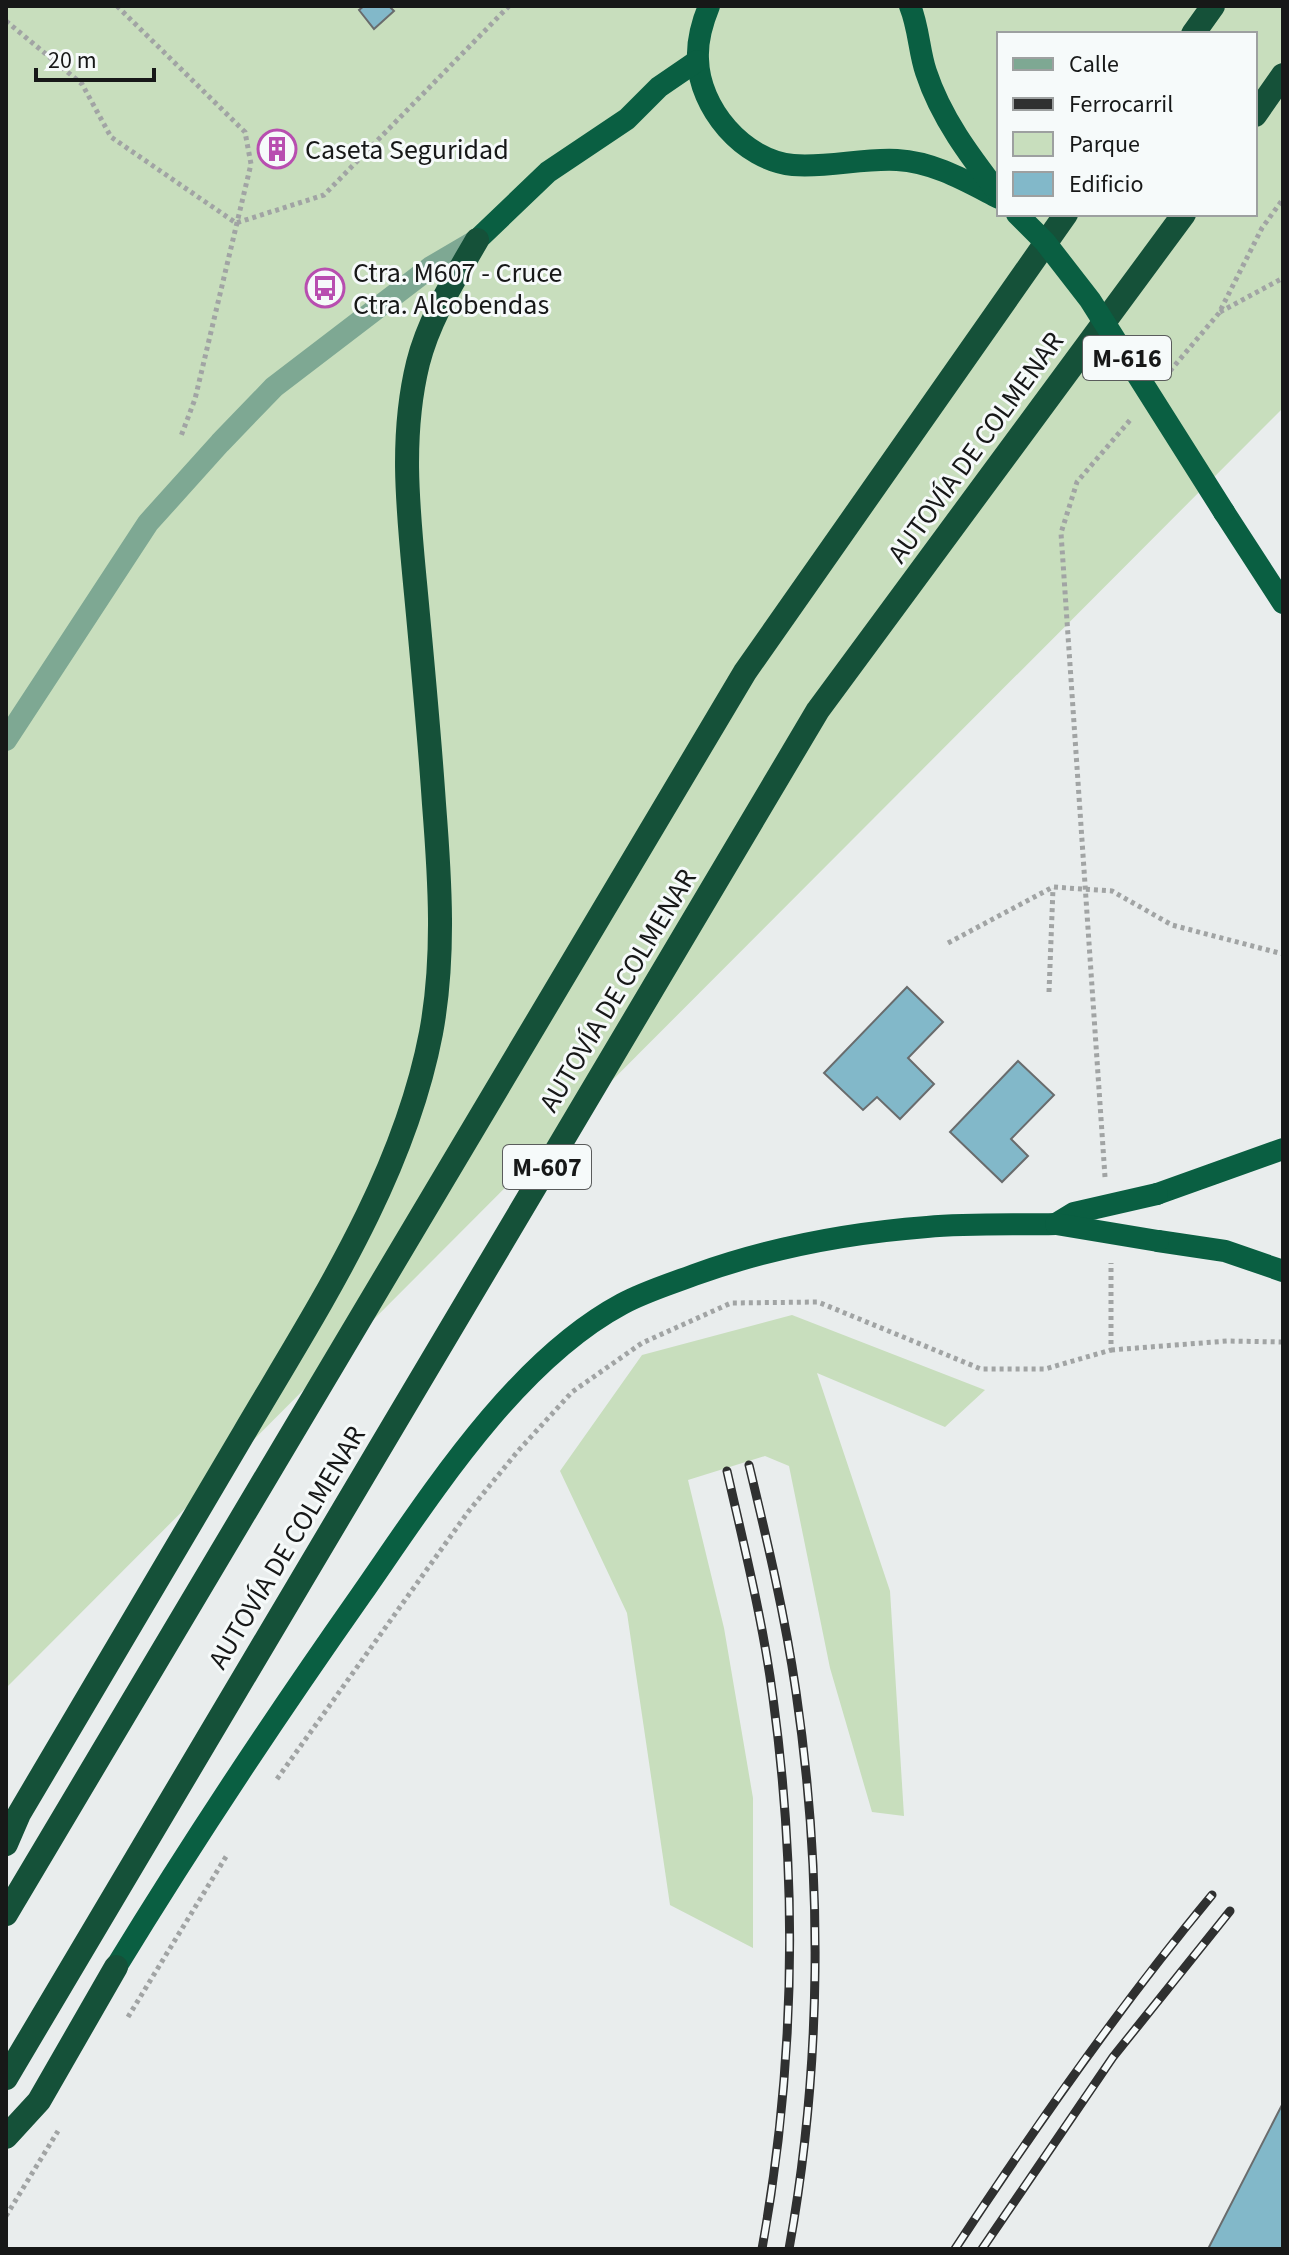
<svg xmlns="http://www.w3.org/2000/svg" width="1289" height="2255" font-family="'Source Sans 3',sans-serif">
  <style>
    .green { fill: #c8debd; fill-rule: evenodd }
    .building { fill: #82b8c9; stroke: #696c6d; stroke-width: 2 }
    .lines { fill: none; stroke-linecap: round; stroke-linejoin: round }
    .path { stroke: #a1a4a4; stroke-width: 5; stroke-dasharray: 4 4; stroke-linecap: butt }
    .minor { stroke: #7ea893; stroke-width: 22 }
    .trunk { stroke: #0a5f42; stroke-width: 22 }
    .motorway { stroke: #155139; stroke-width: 24 }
    .rail-casing { stroke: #2f3030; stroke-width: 9 }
    .rail { stroke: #f6fafa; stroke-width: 6; stroke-dasharray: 18; stroke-linecap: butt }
    .trunk-bridge { stroke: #0a5f42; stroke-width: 22 }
    .labels { text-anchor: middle; stroke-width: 6; stroke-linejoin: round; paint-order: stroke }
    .shield { fill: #f6fafa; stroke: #5a5c5c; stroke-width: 2 }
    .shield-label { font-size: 26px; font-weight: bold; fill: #171818 }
    .poi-label { font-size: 28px; fill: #171818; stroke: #f6fafa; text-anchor: start }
    .street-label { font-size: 28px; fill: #171818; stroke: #f6fafa }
  </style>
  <rect width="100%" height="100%" fill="#e9eded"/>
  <g class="green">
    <path d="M6,6H1283V408L6,1688ZM999,34H1255V214H999Z"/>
    <polygon points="792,1315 985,1390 945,1427 817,1373 890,1591 904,1816 872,1812 830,1668 789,1466 765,1456 688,1480 724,1628 753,1798 753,1948 670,1905 627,1613 560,1471 642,1355"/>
  </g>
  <g class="building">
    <polygon points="364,6 389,6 394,11 374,29 359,10"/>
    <polygon points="270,135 287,136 284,163 267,162"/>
    <polygon points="907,987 943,1022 908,1058 934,1084 900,1119 877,1097 863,1110 824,1073"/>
    <polygon points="1018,1061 1054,1095 1011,1139 1028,1156 1002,1182 950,1132"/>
    <polygon points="1283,2103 1283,2249 1208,2249"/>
  </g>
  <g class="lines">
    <g class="path">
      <polyline points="117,6 245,132 251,164 195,399 181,436"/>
      <polyline points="6,21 82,84 111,137 236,223 324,195 509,6"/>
      <polyline points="1220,312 1283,278"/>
      <polyline points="1170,371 1219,313 1262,228 1283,199"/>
      <polyline points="948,943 1053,887 1112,891 1172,925 1283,954"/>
      <polyline points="1049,992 1053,888"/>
      <polyline points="1105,1177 1061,533 1077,482 1131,419"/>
      <polyline points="1111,1350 1227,1341 1283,1342"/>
      <polyline points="277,1779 468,1512 518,1451 572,1392 642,1343 731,1303 818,1302 981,1369 1045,1369 1111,1350 1111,1263"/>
      <polyline points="128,2017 227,1855"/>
      <polyline points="6,2216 58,2131"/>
    </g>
    <polyline class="minor" points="6,740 148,523 220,443 274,387 431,267 477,240"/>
    <g class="trunk">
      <path d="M709,6C702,23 697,40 698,59C699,108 743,160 793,165C828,168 862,158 897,160C934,162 966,181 999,198"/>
      <path d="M910,6C919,28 919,52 926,72C941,118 970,156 999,194"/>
      <polyline points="477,240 548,172 627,119 659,87 697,61"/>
      <polyline points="1224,512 1283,603"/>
      <polyline points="1157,1194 1283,1149"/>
      <polyline points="1158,1241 1225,1251 1283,1271"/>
      <path d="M116,1967C193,1841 276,1716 361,1595C430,1496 514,1362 622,1304C644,1292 670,1284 694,1275C769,1248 848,1233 927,1227C970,1223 1013,1225 1056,1224"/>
    </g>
    <g class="motorway">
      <polyline points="1193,34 1213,6"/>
      <polyline points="1255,115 1283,75"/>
      <path d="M6,1844L19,1814C94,1687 169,1560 244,1433C318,1307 403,1179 431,1033C445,958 440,880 434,804C429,730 422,657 415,583C408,509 400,436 418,363C429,319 454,280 477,240"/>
      <polyline points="6,1914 745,672 1066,214"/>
      <polyline points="6,2078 818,710 1184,214"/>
      <polyline points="6,2137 39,2101 116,1967"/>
    </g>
    <g class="rail-casing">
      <g id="rail">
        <path d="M749,1465C767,1540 785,1615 796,1692C823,1876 822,2066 789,2249"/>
        <path d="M727,1471C744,1546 763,1621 773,1698C798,1881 795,2066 762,2249"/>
        <path d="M955,2249C1035,2127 1119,2007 1212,1895"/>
        <polyline points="982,2249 1113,2057 1230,1911"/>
      </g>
    </g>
    <use href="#rail" class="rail"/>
    <g class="trunk-bridge">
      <polyline points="1017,214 1045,242 1090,300 1224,512"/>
      <polyline points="1056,1224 1074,1213 1157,1194"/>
      <polyline points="1056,1224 1158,1241"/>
    </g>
  </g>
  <defs>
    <g id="building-ring" transform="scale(2)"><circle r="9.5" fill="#f6fafa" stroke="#b84eb0" stroke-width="1.5"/><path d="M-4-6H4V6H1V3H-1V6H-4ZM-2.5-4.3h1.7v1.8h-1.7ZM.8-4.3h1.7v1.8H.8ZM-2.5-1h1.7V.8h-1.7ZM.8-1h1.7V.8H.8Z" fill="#b84eb0"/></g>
    <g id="bus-ring" transform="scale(2)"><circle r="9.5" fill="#f6fafa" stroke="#b84eb0" stroke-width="1.5"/><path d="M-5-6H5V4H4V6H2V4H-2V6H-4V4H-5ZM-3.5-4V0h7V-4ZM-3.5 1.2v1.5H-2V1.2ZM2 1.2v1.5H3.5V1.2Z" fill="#b84eb0"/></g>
  </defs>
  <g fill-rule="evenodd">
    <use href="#building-ring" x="277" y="149"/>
    <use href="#bus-ring" x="325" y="288"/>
  </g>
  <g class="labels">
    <g class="shield">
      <rect x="1083" y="336" width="88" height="44" rx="6"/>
      <rect x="503" y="1145" width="88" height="44" rx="6"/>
    </g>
    <g class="shield-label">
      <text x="1127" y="367">M-616</text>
      <text x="547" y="1176">M-607</text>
    </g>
    <g class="poi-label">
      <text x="305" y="159">Caseta Seguridad</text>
      <text x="353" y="282">Ctra. M607 - Cruce<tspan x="353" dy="32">Ctra. Alcobendas</tspan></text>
    </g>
    <g class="street-label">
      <text transform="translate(975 447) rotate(-54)" y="10">AUTOVÍA DE COLMENAR</text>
      <text transform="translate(617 990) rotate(-59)" y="10">AUTOVÍA DE COLMENAR</text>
      <text transform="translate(286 1547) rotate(-59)" y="10">AUTOVÍA DE COLMENAR</text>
    </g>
  </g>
  <rect width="1289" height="2255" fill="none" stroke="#171818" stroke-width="16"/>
  <rect x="997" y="32" width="260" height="184" fill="#f6fafa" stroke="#9da0a0" stroke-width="2"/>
  <rect x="1013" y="58" width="40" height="12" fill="#7ea893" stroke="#9da0a0" stroke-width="2"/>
  <text x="1069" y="72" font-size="24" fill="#171818">Calle</text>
  <rect x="1013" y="98" width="40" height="12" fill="#2f3030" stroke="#9da0a0" stroke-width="2"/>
  <text x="1069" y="112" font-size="24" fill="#171818">Ferrocarril</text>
  <rect x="1013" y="132" width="40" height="24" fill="#c8debd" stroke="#9da0a0" stroke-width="2"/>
  <text x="1069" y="152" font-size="24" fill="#171818">Parque</text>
  <rect x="1013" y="172" width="40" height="24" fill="#82b8c9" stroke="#9da0a0" stroke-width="2"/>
  <text x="1069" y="192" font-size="24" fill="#171818">Edificio</text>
  <path d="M36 68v12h118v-12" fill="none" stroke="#171818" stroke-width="4"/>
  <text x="48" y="68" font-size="24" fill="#171818" stroke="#f6fafa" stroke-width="6" paint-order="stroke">20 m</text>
</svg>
